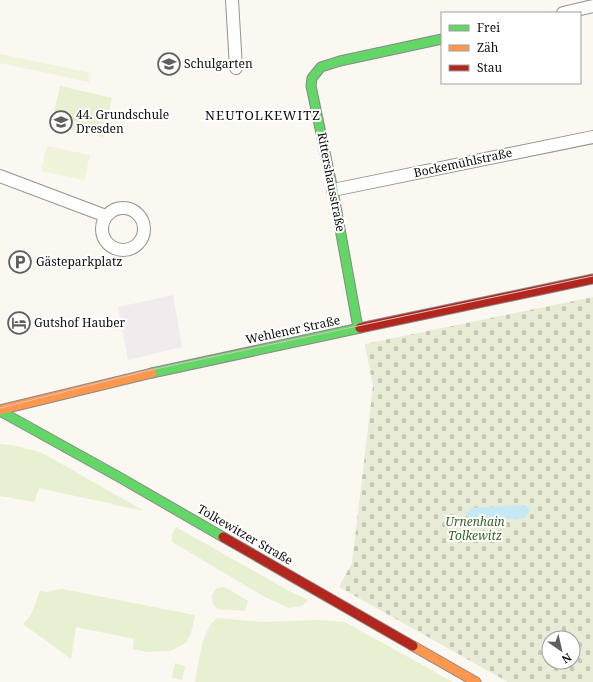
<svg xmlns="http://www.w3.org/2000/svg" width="593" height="682" font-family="'Noto Serif',serif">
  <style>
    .industrial { fill: #f2ebee }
    .grass { fill: #e7f0d1 }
    .cemetery { fill: url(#cemetery-stones); fill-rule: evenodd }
    .pitch { fill: #eff4da }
    .water { fill: #c6e9f5 }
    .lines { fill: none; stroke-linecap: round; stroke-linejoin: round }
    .street-casing { stroke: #949390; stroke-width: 14 }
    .fast-casing { stroke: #8b8986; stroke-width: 11 }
    .slow-casing { stroke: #8b8986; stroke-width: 11 }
    .jam-casing { stroke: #8b8986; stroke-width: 11 }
    .street { stroke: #fefefd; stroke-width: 12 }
    .fast { stroke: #63d668; stroke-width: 9 }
    .slow { stroke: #ff974d; stroke-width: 9 }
    .jam { stroke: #b3261e; stroke-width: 9 }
    .tram { stroke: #d7c4c6; stroke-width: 1 }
    .labels { text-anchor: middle; stroke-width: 4; stroke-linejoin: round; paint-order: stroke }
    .poi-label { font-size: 12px; fill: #0d0d0d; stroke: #fff; text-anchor: start }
    .street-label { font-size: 12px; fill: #0d0d0d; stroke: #fff }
    .park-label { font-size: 12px; font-style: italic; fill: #32661c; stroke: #fff }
    .neighbourhood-label { font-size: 13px; letter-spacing: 1px; fill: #0d0d0d; stroke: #fff }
  </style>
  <defs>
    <pattern id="cemetery-stones" width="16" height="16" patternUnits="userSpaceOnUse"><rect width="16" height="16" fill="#e8ebd5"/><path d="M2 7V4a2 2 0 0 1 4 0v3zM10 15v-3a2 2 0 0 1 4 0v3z" fill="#c6c8b6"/></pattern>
  </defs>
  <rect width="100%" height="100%" fill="#fbf8f1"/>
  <polygon class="industrial" points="173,295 182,347 128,360 118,307"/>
  <g class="grass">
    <polygon points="60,86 112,98 103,137 51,125"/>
    <path d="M0,444C16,445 31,449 46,455L144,511L39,488L34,502L0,496Z"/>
    <polygon points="176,527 291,592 308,600 302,606 289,608 265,597 172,542 172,534"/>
    <polygon points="225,587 248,601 245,611 218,609 213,604 212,595 217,588"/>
    <polygon points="62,589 195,615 191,633 186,643 170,651 148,652 133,649 134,639 76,627 71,659 23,624 31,615 40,591 47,592"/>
    <path d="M217,618L263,622L319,620L345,622L453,682H195C199,663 201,630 217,618Z"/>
    <polygon points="175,663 185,666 182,680 172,678"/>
  </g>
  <path class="cemetery" d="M593,297V682H508L339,587L352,563L373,386L365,344ZM549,638H573V662H549Z"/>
  <g class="pitch">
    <polygon points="0,54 91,73 89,82 0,63"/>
    <polygon points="47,146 90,155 84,180 41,171"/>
  </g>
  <polygon class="water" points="524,505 524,507 527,507 530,511 529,513 525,516 525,518 470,522 470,519 467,518 466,512 470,511 470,508"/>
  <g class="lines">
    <g class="street-casing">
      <g id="street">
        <polyline points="232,0 236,68"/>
        <polyline points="563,13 593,6"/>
        <polyline points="0,176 106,216"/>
        <polyline points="333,190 593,137"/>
        <circle cx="123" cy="229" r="21"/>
      </g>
    </g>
    <g class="fast-casing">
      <g id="fast">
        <polyline points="358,328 333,190 311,86 312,78 321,67 340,61 442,39"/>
        <polyline points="152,373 360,328"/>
        <polyline points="0,411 119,477 223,537"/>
      </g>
    </g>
    <g class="slow-casing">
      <g id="slow">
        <polyline points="0,410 152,373"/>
        <polyline points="413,646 476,682"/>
      </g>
    </g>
    <g class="jam-casing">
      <g id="jam">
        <polyline points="360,328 593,279"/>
        <polyline points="223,537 413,646"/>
      </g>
    </g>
    <use href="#street" class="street"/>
    <use href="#fast" class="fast"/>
    <use href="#slow" class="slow"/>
    <use href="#jam" class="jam"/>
    <polyline class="tram" points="0,408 146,371 593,276"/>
  </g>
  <defs>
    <g id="school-ring" transform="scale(1.15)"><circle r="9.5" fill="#fff" stroke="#605f5d" stroke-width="1.5"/><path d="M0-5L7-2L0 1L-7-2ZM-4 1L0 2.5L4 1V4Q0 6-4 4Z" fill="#605f5d"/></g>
    <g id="parking-ring" transform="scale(1.15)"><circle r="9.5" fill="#fff" stroke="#605f5d" stroke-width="1.5"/><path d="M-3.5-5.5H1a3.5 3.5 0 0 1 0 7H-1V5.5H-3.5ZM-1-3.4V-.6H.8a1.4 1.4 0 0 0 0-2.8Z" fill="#605f5d"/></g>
    <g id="hotel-ring" transform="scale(1.15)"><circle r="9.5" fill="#fff" stroke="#605f5d" stroke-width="1.5"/><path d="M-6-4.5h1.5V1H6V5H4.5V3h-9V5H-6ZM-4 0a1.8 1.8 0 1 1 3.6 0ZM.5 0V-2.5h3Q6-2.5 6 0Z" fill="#605f5d"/></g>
  </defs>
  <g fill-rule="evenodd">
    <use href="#school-ring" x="169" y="64"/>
    <use href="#school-ring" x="61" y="122"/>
    <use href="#parking-ring" x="20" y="262"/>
    <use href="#hotel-ring" x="19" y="323"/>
  </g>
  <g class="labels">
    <g class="poi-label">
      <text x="184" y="68">Schulgarten</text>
      <text x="76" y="119">44. Grundschule<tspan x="76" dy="14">Dresden</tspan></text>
      <text x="36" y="266">Gästeparkplatz</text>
      <text x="34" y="327">Gutshof Hauber</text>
    </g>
    <g class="street-label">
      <text transform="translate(463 163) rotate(-12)" y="4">Bockemühlstraße</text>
      <text transform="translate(331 182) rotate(79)" y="4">Rittershausstraße</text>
      <text transform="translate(293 330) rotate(-12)" y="4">Wehlener Straße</text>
      <text transform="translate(245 535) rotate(30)" y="4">Tolkewitzer Straße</text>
    </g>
    <g class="park-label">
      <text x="475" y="526">Urnenhain<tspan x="475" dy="14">Tolkewitz</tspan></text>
    </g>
    <g class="neighbourhood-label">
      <text x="263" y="120">NEUTOLKEWITZ</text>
    </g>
  </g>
  <rect x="441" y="12" width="140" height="72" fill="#ffffff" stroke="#9e9e9e"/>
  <rect x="449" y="25" width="20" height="6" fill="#63d668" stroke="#9e9e9e"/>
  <text x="477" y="32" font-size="12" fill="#0d0d0d">Frei</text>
  <rect x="449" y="45" width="20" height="6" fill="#ff974d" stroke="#9e9e9e"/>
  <text x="477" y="52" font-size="12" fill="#0d0d0d">Zäh</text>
  <rect x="449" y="65" width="20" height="6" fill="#b3261e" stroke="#9e9e9e"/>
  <text x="477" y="72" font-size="12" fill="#0d0d0d">Stau</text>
  <g transform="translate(561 650) rotate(146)"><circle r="19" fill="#ffffff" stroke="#9e9e9e"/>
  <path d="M0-3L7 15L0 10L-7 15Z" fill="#605f5d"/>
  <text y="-6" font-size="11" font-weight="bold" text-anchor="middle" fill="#0d0d0d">N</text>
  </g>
</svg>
